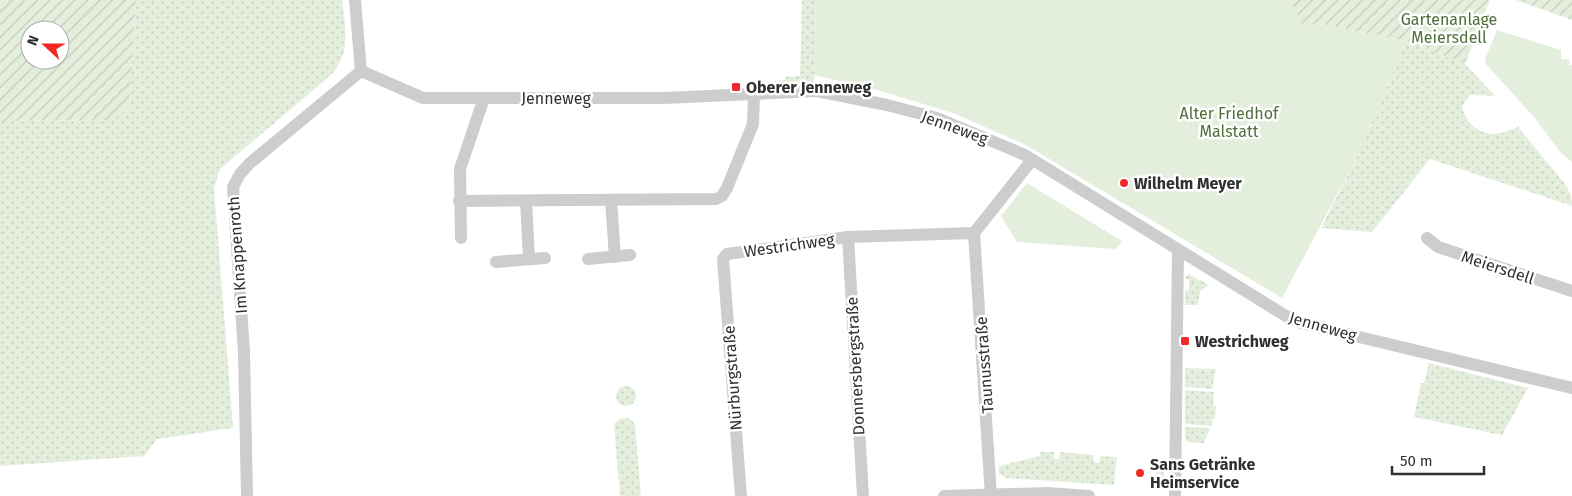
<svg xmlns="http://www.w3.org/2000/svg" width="1572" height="496" font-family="'Fira Sans',sans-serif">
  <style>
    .grass { fill: url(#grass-dots) }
    .park { fill: #e4eedd }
    .garden { fill: url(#garden-furrows); fill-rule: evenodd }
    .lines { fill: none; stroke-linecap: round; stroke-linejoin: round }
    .street { stroke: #cdcdcd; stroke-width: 12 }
    .poi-dot { fill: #f12a27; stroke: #fff; stroke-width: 2 }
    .labels { text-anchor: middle; stroke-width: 5; stroke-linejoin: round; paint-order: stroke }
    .park-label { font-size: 16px; fill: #4e6f39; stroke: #fff }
    .poi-label { font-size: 16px; font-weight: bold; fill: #303030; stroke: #fff; text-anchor: start }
    .street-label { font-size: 16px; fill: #303030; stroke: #fff }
  </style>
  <defs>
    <pattern id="grass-dots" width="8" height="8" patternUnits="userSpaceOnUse" patternTransform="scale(1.25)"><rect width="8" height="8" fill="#e4eedd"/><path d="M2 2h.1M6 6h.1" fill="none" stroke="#c4ccbe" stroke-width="1.8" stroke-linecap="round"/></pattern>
    <pattern id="garden-furrows" width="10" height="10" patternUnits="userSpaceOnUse" patternTransform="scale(1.25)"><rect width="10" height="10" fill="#e4eedd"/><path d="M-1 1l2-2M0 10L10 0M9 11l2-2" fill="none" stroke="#c4ccbe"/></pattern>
  </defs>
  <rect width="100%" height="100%" fill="#fff"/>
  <g class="grass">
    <path d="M136,0H342C345,29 352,51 331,75L220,169L214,188L233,428L157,439L144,456L0,466V121L112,120L129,108Z"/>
    <polygon points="802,0 816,0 814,82 775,85 775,81 785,80 785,77 800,76"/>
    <path d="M1406,41L1465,64L1495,96L1470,95L1462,106C1465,122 1478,134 1495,134C1502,134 1512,129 1518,127L1565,184L1571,195L1572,206L1430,159L1372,232L1321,228L1357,157Z"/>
    <polygon points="1188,274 1209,285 1200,291 1198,305 1185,305 1185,290 1189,290 1189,279 1185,279"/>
    <polygon points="1429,363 1528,388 1502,435 1414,417 1421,383 1424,383"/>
    <polygon points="1185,368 1216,369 1212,389 1185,387"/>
    <circle cx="626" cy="396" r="10"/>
    <polygon points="1185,390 1214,392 1213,405 1216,406 1215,419 1212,419 1212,426 1185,424"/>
    <polygon points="629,418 635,424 641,496 620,496 614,424 619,419"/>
    <polygon points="1185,427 1210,428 1204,443 1187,442 1185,437"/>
    <polygon points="1040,452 1054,452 1054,459 1059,459 1060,452 1094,455 1093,462 1099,463 1100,456 1117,457 1114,485 1006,478 999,474 999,466 1040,456"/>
    <polygon points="1156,461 1165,462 1163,485 1155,484"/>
  </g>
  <g class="park">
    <polygon points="816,0 1284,0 1291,1 1301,24 1325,25 1406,41 1357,157 1282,298 1024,144 953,113 874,89 814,75"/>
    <polygon points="1497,30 1561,50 1561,59 1570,60 1569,65 1572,65 1572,162 1560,152 1534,117 1485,63 1486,57"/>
    <polygon points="1027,183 1122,241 1116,249 1017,242 1001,216"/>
  </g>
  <g class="garden">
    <path d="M0,0H136L129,108L112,120L0,121ZM30,30H60V60H30Z"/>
    <polygon points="1284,0 1490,0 1465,64 1406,41 1325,25 1301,24 1291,1"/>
    <polygon points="1516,0 1572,0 1572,20"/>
  </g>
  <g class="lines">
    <g class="street">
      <polyline points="355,0 361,71"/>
      <polyline points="361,71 423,98 664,98 817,91 887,105 937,118 1025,155 1286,316 1301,323 1572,388"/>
      <polyline points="611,200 615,257"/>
      <polyline points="459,201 716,199 722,196 727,188 753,124 754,95"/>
      <polyline points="526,201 529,259"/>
      <polyline points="974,233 991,496"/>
      <polyline points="974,233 1032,160"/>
      <polyline points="848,237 863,496"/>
      <polyline points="461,238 460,169 484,98"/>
      <polyline points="1427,238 1438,247 1572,291"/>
      <polyline points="588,259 630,255"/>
      <polyline points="496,262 545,258"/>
      <polyline points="247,496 244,352 233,187 240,174 250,163 361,71"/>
      <polyline points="741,496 723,259 727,254 848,237 974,233"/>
      <polyline points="944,496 1048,493 1089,496"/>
      <polyline points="1175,496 1178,250"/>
    </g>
  </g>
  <g class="poi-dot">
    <rect x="731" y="82" width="10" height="10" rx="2.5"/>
    <circle cx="1124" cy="183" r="5"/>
    <rect x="1180" y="336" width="10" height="10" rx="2.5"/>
    <circle cx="1140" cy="473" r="5"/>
  </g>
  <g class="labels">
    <g class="park-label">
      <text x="1449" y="25">Gartenanlage<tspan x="1449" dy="18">Meiersdell</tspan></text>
      <text x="1229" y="119">Alter Friedhof<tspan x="1229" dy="18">Malstatt</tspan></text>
    </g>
    <g class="poi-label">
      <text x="746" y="93">Oberer Jenneweg</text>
      <text x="1134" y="189">Wilhelm Meyer</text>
      <text x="1195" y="347">Westrichweg</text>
      <text x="1150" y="470">Sans Getränke<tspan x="1150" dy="18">Heimservice</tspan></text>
    </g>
    <g class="street-label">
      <text x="556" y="104">Jenneweg</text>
      <text transform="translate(955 127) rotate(20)" y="6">Jenneweg</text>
      <text transform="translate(789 245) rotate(-8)" y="6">Westrichweg</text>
      <text transform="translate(237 255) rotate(-94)" y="6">Im Knappenroth</text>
      <text transform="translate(1498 267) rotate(18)" y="6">Meiersdell</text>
      <text transform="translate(1323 326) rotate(16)" y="6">Jenneweg</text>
      <text transform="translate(984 365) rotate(-94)" y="6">Taunusstraße</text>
      <text transform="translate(855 366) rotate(-93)" y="6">Donnersbergstraße</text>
      <text transform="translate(732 378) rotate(-94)" y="6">Nürburgstraße</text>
    </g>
  </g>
  <g transform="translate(45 45) rotate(291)"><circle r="24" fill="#ffffff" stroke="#acacac"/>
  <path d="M0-4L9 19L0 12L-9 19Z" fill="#f12a27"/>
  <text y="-8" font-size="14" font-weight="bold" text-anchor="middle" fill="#303030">N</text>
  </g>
  <path d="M1392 466v8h92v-8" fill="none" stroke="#303030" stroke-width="2.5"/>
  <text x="1400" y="466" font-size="15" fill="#303030" stroke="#ffffff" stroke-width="4" paint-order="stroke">50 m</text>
</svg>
